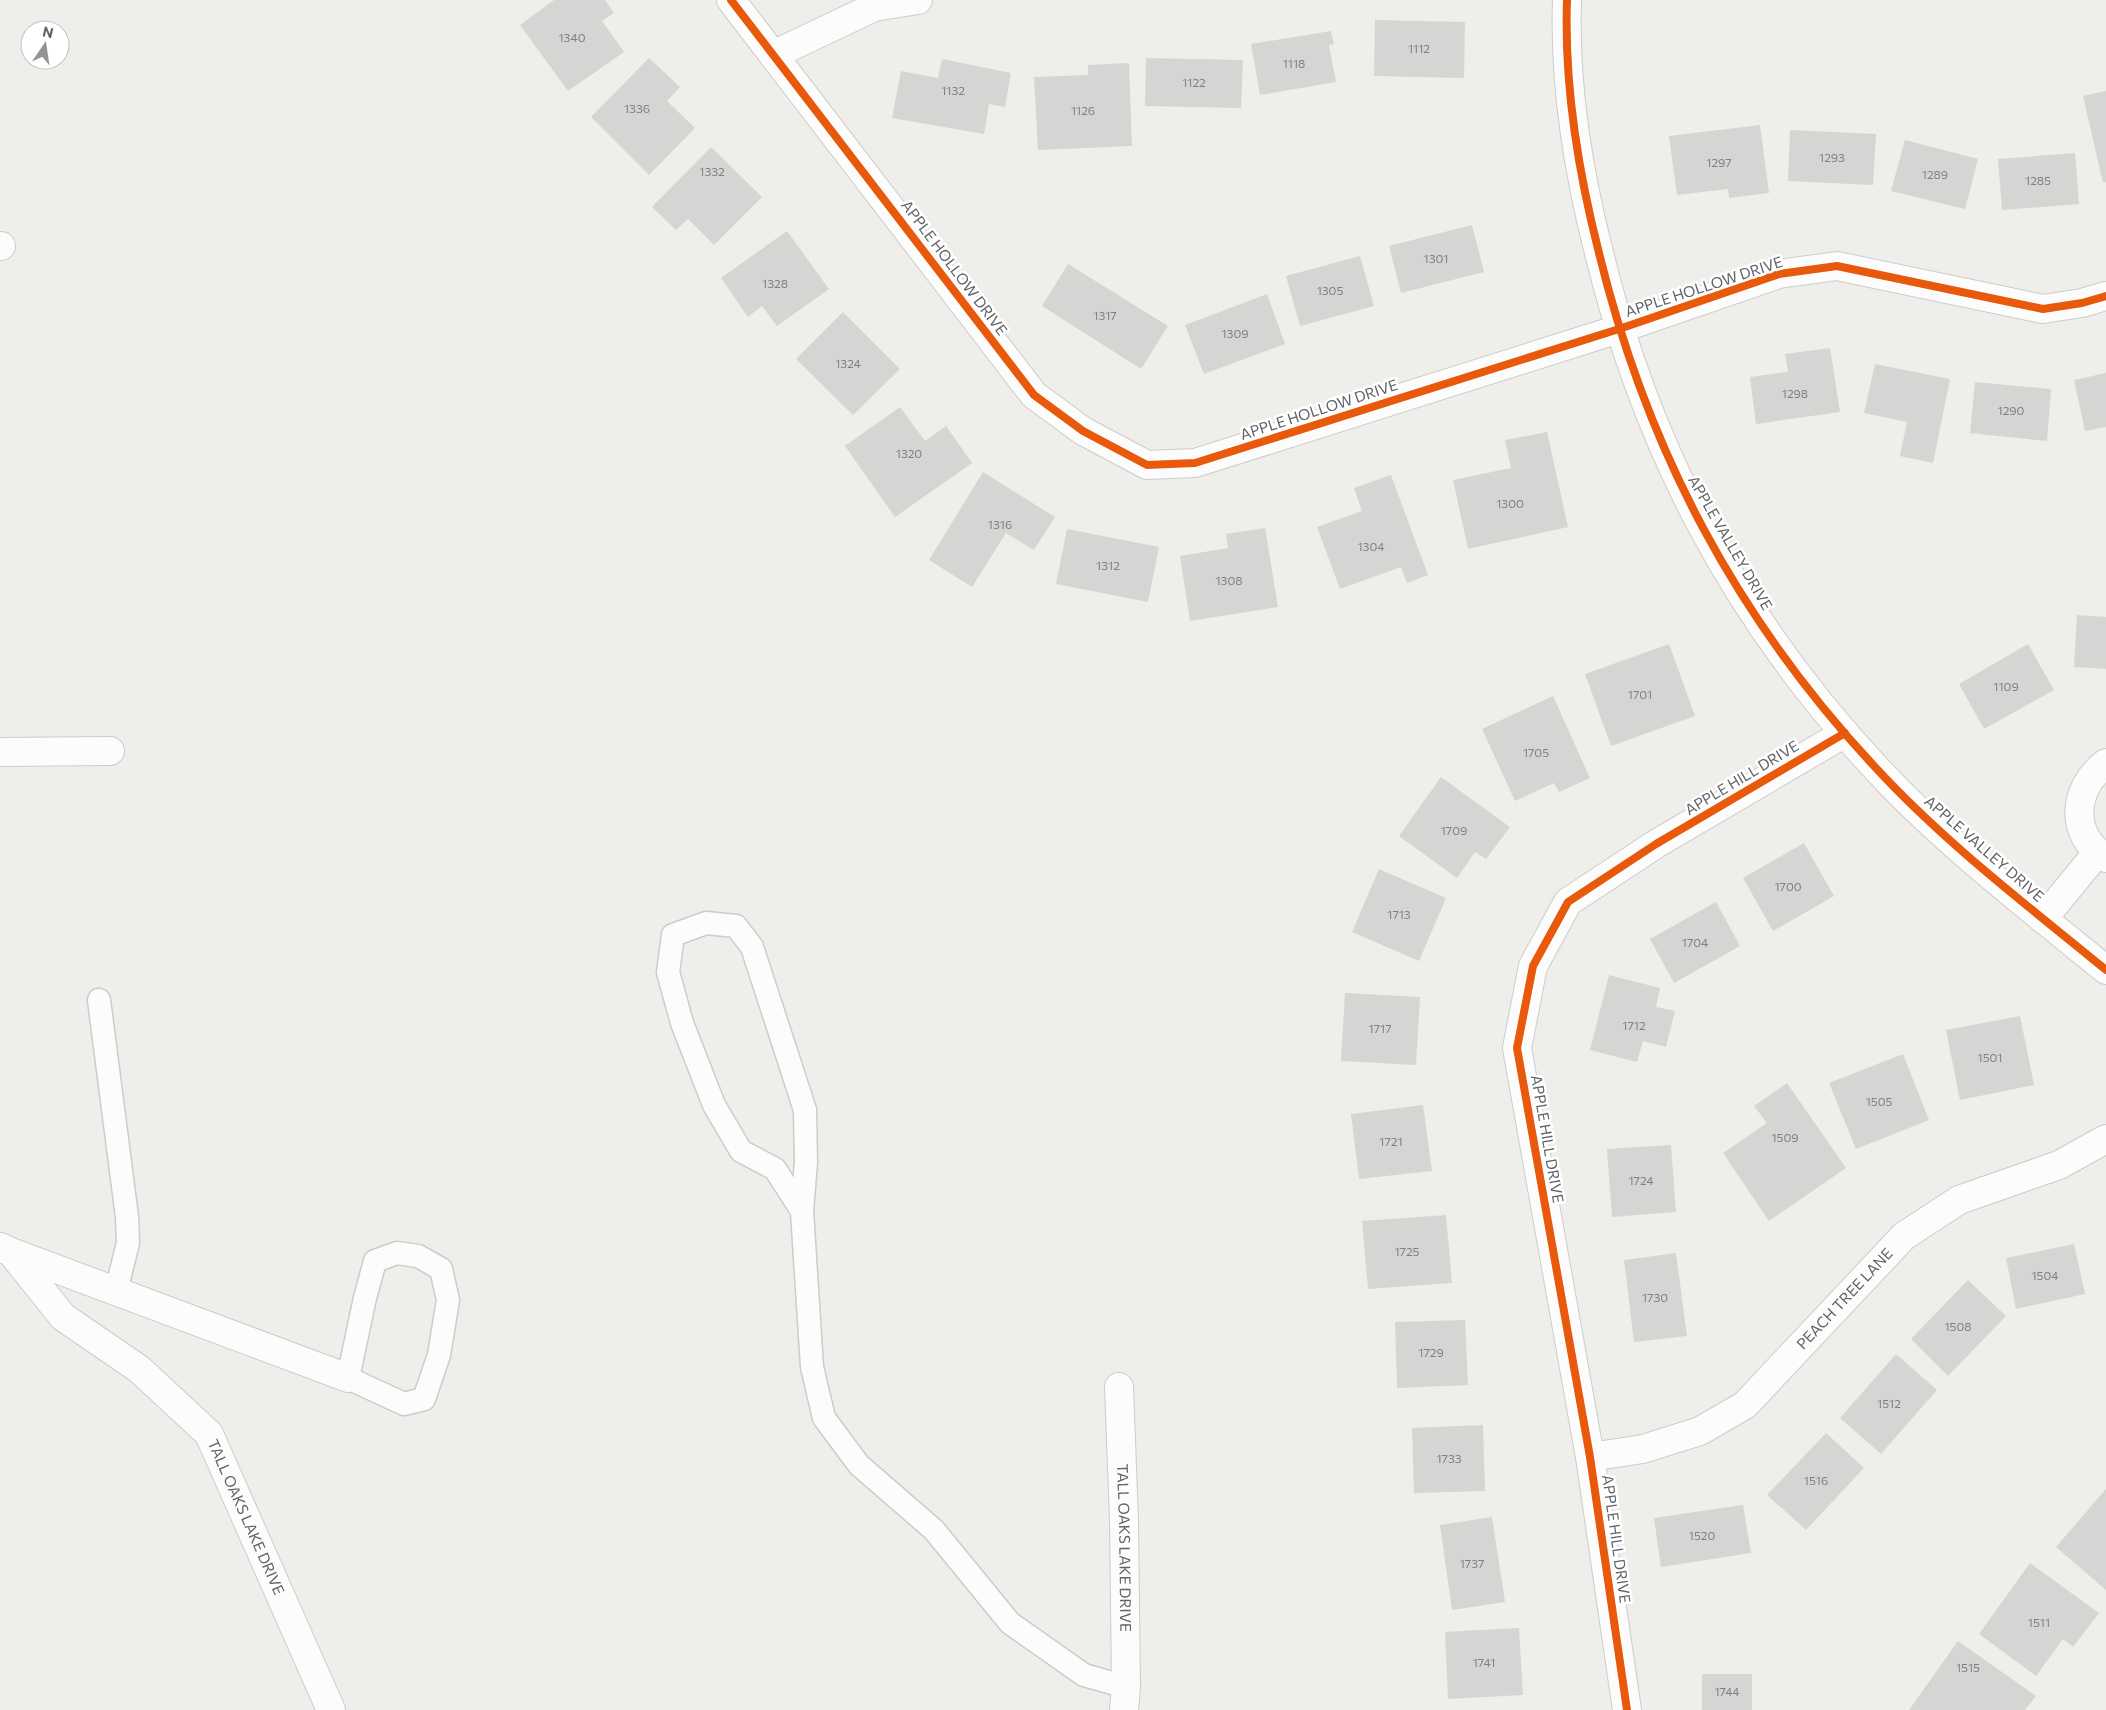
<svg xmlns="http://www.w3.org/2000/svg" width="2106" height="1710" font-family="Commissioner,sans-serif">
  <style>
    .building { fill: #d6d5d3 }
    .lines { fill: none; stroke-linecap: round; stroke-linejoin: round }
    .service-casing { stroke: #cbcccc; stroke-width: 25 }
    .minor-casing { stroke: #cbcccc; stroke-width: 30 }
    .service { stroke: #fdfcfc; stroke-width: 22 }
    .minor { stroke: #fdfcfc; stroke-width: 28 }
    .cycleway-casing { stroke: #fff; stroke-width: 11 }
    .cycleway { stroke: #e8590c; stroke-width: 8 }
    .labels { text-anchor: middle; stroke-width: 5; stroke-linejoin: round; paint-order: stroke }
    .number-label { font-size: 12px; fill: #7e8184 }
    .street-label { font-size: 15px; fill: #5f6368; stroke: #fff }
  </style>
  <rect width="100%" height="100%" fill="#efeeea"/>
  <g class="building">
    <polygon points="554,0 605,0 614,13 602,21 624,52 568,91 520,25"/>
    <polygon points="1375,20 1465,22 1464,78 1374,76"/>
    <polygon points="1331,31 1334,44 1329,45 1336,82 1260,95 1251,44"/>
    <polygon points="649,58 680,87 667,101 695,128 649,175 591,117"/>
    <polygon points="1146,58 1243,60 1241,108 1145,106"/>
    <polygon points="942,59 1011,73 1005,107 989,104 984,134 892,118 901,71 938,78"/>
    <polygon points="1129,63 1132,146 1038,150 1034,77 1088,75 1088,65"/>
    <polygon points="2106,91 2106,182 2103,183 2083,96"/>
    <polygon points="1760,125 1769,193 1729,198 1728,189 1677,195 1669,136"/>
    <polygon points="1790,130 1876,134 1873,185 1788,181"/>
    <polygon points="1905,140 1978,159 1965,209 1891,191"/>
    <polygon points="711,147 762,197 714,245 688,219 676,230 652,207"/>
    <polygon points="2075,153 2079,204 2002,210 1998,159"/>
    <polygon points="1472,225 1484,272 1401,293 1389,246"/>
    <polygon points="787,231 829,289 777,326 762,306 748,317 721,278"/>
    <polygon points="1360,256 1374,306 1300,326 1286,276"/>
    <polygon points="1068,264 1168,326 1141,369 1042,306"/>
    <polygon points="1267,294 1285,344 1204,374 1185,325"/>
    <polygon points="843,312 900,369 853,415 796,359"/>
    <polygon points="1830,348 1840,412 1756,424 1750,377 1788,372 1785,354"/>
    <polygon points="1875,364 1950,379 1933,463 1900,456 1907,422 1864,413"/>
    <polygon points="2106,373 2106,427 2085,431 2074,380"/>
    <polygon points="1975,382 2051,389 2047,441 1970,433"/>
    <polygon points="900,407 925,441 946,426 972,463 895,517 845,446"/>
    <polygon points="1547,432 1568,527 1468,549 1453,480 1511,468 1505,440"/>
    <polygon points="983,472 1055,517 1034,550 1006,533 972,587 929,560"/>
    <polygon points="1391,475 1428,575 1407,583 1401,567 1340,589 1317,527 1362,511 1354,488"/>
    <polygon points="1265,528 1278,607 1190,621 1180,556 1228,548 1226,534"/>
    <polygon points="1067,529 1159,547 1148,602 1056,584"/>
    <polygon points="2077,615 2106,617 2106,669 2074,667"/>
    <polygon points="1669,644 1695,716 1611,746 1585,674"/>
    <polygon points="2028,644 2054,690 1984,729 1959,684"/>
    <polygon points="1553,696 1590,778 1559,792 1554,783 1515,801 1482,729"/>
    <polygon points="1441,777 1510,827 1486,859 1475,852 1457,878 1399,836"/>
    <polygon points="1804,843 1834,896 1773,931 1743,878"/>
    <polygon points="1379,869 1446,898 1419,961 1352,932"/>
    <polygon points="1716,902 1740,946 1674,983 1650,939"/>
    <polygon points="1609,975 1660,988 1656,1007 1675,1011 1666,1047 1643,1041 1637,1062 1590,1050"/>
    <polygon points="1345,993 1420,997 1416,1065 1341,1061"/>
    <polygon points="2020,1016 2034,1085 1960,1100 1946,1030"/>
    <polygon points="1903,1054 1929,1120 1856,1149 1829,1083"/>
    <polygon points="1787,1083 1846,1168 1769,1221 1723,1153 1767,1123 1754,1106"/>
    <polygon points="1423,1105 1432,1171 1359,1179 1351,1114"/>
    <polygon points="1671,1145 1676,1212 1612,1217 1607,1149"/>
    <polygon points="1446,1215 1452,1283 1368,1289 1362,1221"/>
    <polygon points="2074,1244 2085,1294 2016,1309 2006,1258"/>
    <polygon points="1676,1253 1687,1336 1634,1342 1624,1260"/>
    <polygon points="1968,1280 2006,1316 1948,1376 1911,1339"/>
    <polygon points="1465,1320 1468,1385 1397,1388 1395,1322"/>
    <polygon points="1896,1354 1937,1390 1881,1454 1840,1418"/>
    <polygon points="1483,1425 1485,1491 1414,1493 1412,1428"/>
    <polygon points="1826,1433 1864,1468 1806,1530 1767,1495"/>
    <polygon points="2106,1489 2106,1590 2056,1547"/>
    <polygon points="1743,1505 1751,1553 1661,1567 1654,1518"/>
    <polygon points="1492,1517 1505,1602 1452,1610 1440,1525"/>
    <polygon points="2030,1563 2099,1613 2073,1647 2063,1639 2036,1676 1979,1634"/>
    <polygon points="1519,1628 1523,1695 1448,1699 1445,1632"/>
    <polygon points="1958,1641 2036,1696 2025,1710 1909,1710"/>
    <rect x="1702" y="1674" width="50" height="36"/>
  </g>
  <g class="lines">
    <g class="service-casing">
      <g id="service">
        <polyline points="99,1000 127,1217 128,1243 116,1291"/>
        <polyline points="802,1211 806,1162 805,1110 752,947 736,926 706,923 673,935 668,972 682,1023 714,1105 741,1151 775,1169 802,1211 812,1367 824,1418 859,1465 934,1530 1010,1623 1084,1675 1126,1687"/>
        <polygon points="397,1253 418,1256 441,1269 448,1300 439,1355 424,1399 404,1404 348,1378 365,1298 375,1261"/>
      </g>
    </g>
    <g class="minor-casing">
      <g id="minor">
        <polyline points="731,0 1034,395 1083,431 1147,465 1195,463 1619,329 1779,274 1837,266 2043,309 2082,303 2106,296"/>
        <path d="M1567,0C1564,84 1578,171 1599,253C1647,450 1737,619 1875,767C1945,843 2027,905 2106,970"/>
        <polyline points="773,55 874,7 918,0"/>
        <polyline points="0,246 1,246"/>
        <polyline points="0,752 110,751"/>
        <path d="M2106,763C2073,788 2068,834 2106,858"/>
        <polyline points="2043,919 2097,853"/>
        <path id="s1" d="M0,1247L11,1252L63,1317L139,1369L209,1434L331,1710"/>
        <polyline points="11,1252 348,1378"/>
        <path id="s2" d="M1119,1387L1124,1520L1126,1687L1124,1710"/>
        <path id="s3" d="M1590,1457L1643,1449L1700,1431L1745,1405L1904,1236L1959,1200L2059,1165L2106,1139"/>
        <polyline points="1627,1710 1590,1457 1517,1048 1533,966 1568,902 1656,844 1845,733"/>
      </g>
    </g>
    <use href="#service" class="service"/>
    <use href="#minor" class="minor"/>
    <g class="cycleway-casing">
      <g id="cycleway">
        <polyline points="731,0 1034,395 1083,431 1147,465 1195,463 1619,329 1779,274 1837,266 2043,309 2082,303 2106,296"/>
        <path d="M1567,0C1564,84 1578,171 1599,253C1647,450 1737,619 1875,767C1945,843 2027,905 2106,970"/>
        <polyline points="1627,1710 1590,1457 1517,1048 1533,966 1568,902 1656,844 1845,733"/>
      </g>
    </g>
    <use href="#cycleway" class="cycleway"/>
  </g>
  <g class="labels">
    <g class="number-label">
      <text x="572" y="42">1340</text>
      <text x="1419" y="53">1112</text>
      <text x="1294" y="68">1118</text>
      <text x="1194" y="87">1122</text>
      <text x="953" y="95">1132</text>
      <text x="637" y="113">1336</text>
      <text x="1083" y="115">1126</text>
      <text x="1832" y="162">1293</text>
      <text x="1719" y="167">1297</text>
      <text x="712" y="176">1332</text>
      <text x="1935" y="179">1289</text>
      <text x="2038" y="185">1285</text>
      <text x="1436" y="263">1301</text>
      <text x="775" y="288">1328</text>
      <text x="1330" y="295">1305</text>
      <text x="1105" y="320">1317</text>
      <text x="1235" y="338">1309</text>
      <text x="848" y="368">1324</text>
      <text x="1795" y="398">1298</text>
      <text x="2011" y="415">1290</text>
      <text x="909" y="458">1320</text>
      <text x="1510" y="508">1300</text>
      <text x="1000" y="529">1316</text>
      <text x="1371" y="551">1304</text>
      <text x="1108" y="570">1312</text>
      <text x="1229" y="585">1308</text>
      <text x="2006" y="691">1109</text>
      <text x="1640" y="699">1701</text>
      <text x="1536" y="757">1705</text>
      <text x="1454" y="835">1709</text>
      <text x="1788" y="891">1700</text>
      <text x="1399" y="919">1713</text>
      <text x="1695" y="947">1704</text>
      <text x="1634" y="1030">1712</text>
      <text x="1380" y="1033">1717</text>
      <text x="1990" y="1062">1501</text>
      <text x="1879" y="1106">1505</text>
      <text x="1785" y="1142">1509</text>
      <text x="1391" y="1146">1721</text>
      <text x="1641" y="1185">1724</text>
      <text x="1407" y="1256">1725</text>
      <text x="2045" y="1280">1504</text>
      <text x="1655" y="1302">1730</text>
      <text x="1958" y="1331">1508</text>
      <text x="1431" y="1357">1729</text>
      <text x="1889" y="1408">1512</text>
      <text x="1449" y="1463">1733</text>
      <text x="1816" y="1485">1516</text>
      <text x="1702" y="1540">1520</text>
      <text x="1472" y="1568">1737</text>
      <text x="2039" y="1627">1511</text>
      <text x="1484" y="1667">1741</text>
      <text x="1968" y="1672">1515</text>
      <text x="1727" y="1696">1744</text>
    </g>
    <g class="street-label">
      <text transform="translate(954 268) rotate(53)" y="5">APPLE HOLLOW DRIVE</text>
      <text transform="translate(1704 287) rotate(-18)" y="5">APPLE HOLLOW DRIVE</text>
      <text transform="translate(1319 410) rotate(-18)" y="5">APPLE HOLLOW DRIVE</text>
      <text transform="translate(1730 543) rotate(60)" y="5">APPLE VALLEY DRIVE</text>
      <text transform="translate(1742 778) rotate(-31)" y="5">APPLE HILL DRIVE</text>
      <text transform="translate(1984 849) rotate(41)" y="5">APPLE VALLEY DRIVE</text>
      <text transform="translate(1547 1139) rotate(80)" y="5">APPLE HILL DRIVE</text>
      <text dy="5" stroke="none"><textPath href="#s3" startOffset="311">PEACH TREE LANE</textPath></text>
      <text dy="5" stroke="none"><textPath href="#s1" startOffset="374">TALL OAKS LAKE DRIVE</textPath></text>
      <text transform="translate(1616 1539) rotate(82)" y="5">APPLE HILL DRIVE</text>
      <text dy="5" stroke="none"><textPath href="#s2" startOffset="161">TALL OAKS LAKE DRIVE</textPath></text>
    </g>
  </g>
  <g transform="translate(45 45) rotate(13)"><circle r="24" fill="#ffffff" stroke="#bfc1c3"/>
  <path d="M0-4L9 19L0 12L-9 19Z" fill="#919496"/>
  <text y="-8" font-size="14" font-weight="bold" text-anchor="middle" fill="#5f6368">N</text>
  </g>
</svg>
